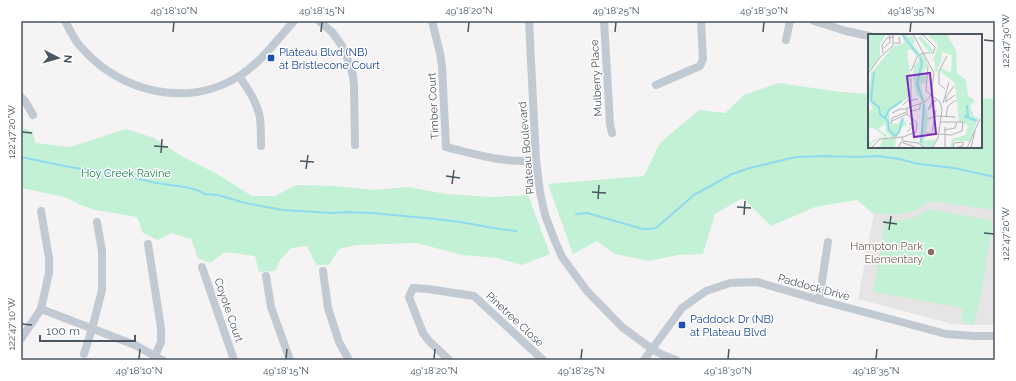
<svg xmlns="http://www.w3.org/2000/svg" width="1016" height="381" font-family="Raleway,sans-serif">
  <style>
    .education { fill: #e6e4e5 }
    .green { fill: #c3f1d5 }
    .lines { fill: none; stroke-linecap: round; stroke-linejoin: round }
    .stream { stroke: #90daee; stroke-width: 2 }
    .minor { stroke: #c1cad2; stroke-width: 8 }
    .ticks { fill: none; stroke: #4a5661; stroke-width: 1.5 }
    .transit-dot { fill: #1a4fb4; stroke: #fff; stroke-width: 1.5 }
    .education-dot { fill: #8d6e63; stroke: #fff; stroke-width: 1.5 }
    .labels { text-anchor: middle; stroke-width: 3; stroke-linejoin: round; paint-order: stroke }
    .transit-label { font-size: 11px; fill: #164399; stroke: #fff; text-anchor: start }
    .street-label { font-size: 11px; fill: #4a5661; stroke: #fff }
    .park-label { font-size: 11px; fill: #17864f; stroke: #fff }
    .education-label { font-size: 11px; fill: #785e54; stroke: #fff; text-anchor: end }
    .inset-river { fill: none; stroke: #90daee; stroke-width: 2 }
    .inset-road { fill: none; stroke: #b1b4b9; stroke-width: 1 }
    .view { fill: #7b2cbf; fill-opacity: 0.15; stroke: #7b2cbf; stroke-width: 2 }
    .inset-edge { fill: none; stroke: #4a5661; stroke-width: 2 }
    .neatline { fill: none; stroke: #4a5661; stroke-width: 1.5 }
    .ticks-label { font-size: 10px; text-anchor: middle; fill: #4a5661 }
  </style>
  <rect width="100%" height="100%" fill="#f5f3f3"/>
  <polygon class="education" points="878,192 920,196 995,194 995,325 966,325 952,324 858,299"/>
  <g class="green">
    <polygon points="778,83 841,92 869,94 869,147 981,147 981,98 995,99 995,210 931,201 914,211 895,215 872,213 857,200 815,207 771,226 743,198 715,214 703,254 678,255 649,261 615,254 597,241 573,254 548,184 644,176 660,143 699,110 725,113 744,95"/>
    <polygon points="24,128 33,132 35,143 70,147 126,129 154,138 183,157 217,174 252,196 275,196 296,185 335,186 375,190 408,187 446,194 493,197 528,195 550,254 522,265 497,258 462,255 417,243 356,245 339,249 329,265 316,265 307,246 291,248 281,259 275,271 259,272 255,256 225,252 210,263 198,258 191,239 171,233 158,240 143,233 137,217 95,210 83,206 65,197 21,188 21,133"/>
    <path d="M928,209L990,220L993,224L978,311H977L974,325L961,322L963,308L873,292L886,219C905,222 913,220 928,209Z"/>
  </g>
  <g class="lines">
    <g class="stream">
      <polyline points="21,157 69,167 123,175 156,183 185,187 197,190 205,194 218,195 245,203 283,210 332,213 346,212 372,213 414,217 427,218 460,222 499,229 516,231"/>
      <polyline points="576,214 587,213 643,229 649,229 656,228 694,195 732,174 750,168 796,157 824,156 857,157 878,156 899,159 919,164 954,168 995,177"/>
    </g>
    <g class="minor">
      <path d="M65,21C70,30 74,40 81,47C120,93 189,109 241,75C262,61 277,40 294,21"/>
      <polyline points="319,21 332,32 338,40 344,49 350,66 353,76 354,86 355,145"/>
      <path d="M432,21L440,53L442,66L446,147C476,154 505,164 536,160"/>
      <polyline points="529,21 536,160 540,192 545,215 555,241 562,257 587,291 622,327 652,349 663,355 676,360"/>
      <polyline points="604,21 610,124 612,133"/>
      <polyline points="814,21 846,31 869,36"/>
      <polyline points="786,40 790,21"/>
      <path d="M239,76C248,89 257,102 260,118C261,127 261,137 261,146"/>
      <polyline points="656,85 700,66 703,59 701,21"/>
      <polyline points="21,97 25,101 33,115"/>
      <polyline points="148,244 161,328 161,342 155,356"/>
      <polyline points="202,267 234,360"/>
      <polyline points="323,271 328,308 339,342 349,360"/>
      <polyline points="266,276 271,307 290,360"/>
      <polyline points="819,300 828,242"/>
      <polyline points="41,309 135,345 162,360"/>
      <polyline points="21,339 41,309 49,273 49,258 41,211"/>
      <polyline points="84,354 92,329 102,290 102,251 97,222"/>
      <polyline points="449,360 429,341 423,333 409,297 413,288 428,289 474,296 543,360"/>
      <polyline points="644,360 682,308 706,291 730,283 757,282 819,300 946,334 974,336 995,336"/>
    </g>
  </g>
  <path class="ticks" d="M173,32L174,22M321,32L322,22M468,32L469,22M615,32L616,22M763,32L764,22M910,32L911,22M984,40L994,41M22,132L32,133M154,146L168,147M161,153L162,139M300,161L314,162M306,169L308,155M446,176L460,178M452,184L454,170M592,192L606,193M598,199L599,185M737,207L751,208M744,215L745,201M883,222L897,224M889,230L891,216M984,233L994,234M22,324L32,325M139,359L140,349M286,359L287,349M434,359L435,349M581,359L582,349M728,359L729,349M876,359L877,349"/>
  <g class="transit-dot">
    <rect x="267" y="54" width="8" height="8" rx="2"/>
    <rect x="678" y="321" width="8" height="8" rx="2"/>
  </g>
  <circle class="education-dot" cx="931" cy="252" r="4"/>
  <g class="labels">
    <g class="transit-label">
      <text x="279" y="56">Plateau Blvd (NB)<tspan x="279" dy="13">at Bristlecone Court</tspan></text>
      <text x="690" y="323">Paddock Dr (NB)<tspan x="690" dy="13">at Plateau Blvd</tspan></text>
    </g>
    <g class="street-label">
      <text transform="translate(596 78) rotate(-93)" y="4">Mulberry Place</text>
      <text transform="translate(433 106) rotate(-93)" y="4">Timber Court</text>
      <text transform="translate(526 148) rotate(-95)" y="4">Plateau Boulevard</text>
      <text transform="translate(814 287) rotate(15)" y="4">Paddock Drive</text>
      <text transform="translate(229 310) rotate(71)" y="4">Coyote Court</text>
      <text transform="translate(515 319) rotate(43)" y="4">Pinetree Close</text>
    </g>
    <g class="park-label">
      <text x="126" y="177">Hoy Creek Ravine</text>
    </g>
    <g class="education-label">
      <text x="923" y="250">Hampton Park<tspan x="923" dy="13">Elementary</tspan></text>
    </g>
  </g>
  <g transform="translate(868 34)">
    <rect width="114" height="114" fill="#f5f3f3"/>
    <path d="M0,0H18L12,10V22L0,38ZM29,0H39L41,3L45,2L47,7L45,11L53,20L49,22L43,15L39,17L42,40H45L46,32L52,25L50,23L55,20L60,31L53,41L58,42V49L52,50L57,67L53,69L52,63L48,60L45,41H42L40,64L21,77L22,92L25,89L30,90L34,83L36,88L41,85L37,89L39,91L34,93L29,103L24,104L18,97L17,90L10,95L19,101V104L10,105L2,110L4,112H0V109L8,105L18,103L4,93L0,96V77L5,76L0,61L3,39L25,13L36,9L35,2ZM59,0H82L80,2L88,17L89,39L98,46L100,62L106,66L107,74L105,68L102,72L105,81L108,84L111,81L102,107H86L85,114H82L84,105L98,101L100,91L91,88L87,49L72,37L73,34L83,39L84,21L74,18L73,28L69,35L71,37L67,38V28L65,26L70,11ZM53,2L65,16L64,21L50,4ZM57,68L60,85L56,107L68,105L64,114H57L51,109L56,86L54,70ZM28,104L27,114L12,113L15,105Z" fill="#c3f1d5"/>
    <path class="inset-river" d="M34,0L50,21M52,23L54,29L49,49L55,67M6,38L3,67L11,73L12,80L20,87L21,96L27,102M99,71L100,83M96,82L109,87M17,84L21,76L34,67M27,102L31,98L35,84M53,109L56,70"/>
    <path class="inset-road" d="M54,0L67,13L65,20M26,9H32L31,3M16,14L22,8L21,0M15,19L14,11L19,4L26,3M60,32L58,57L72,68L74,76L70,104L64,114M43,37L49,23L55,19H62M0,40L12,23L25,12V0M43,44V71M77,55L71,50V37L79,22M67,67L65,66L60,76L69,65M77,68L87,61M78,68V63L86,52M75,69L81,48M35,71L39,67L50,65M44,77L52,75V70M24,79L32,75H39M78,83L80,72L88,66M60,85L68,82L87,83M24,87L39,80M72,88H95L94,97M23,90L24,84L38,78M76,96L87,94L89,88M39,98L45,92L41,89M64,98L68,76M58,99L83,101L94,97M34,103L35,107L50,109L57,114M4,113L12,105L35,103L48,98L49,89L39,80V74L57,68L63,61L66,39L45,0M30,114L33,108L47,113M77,114V93M85,114L86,109L95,108V112L87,114M99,114L112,85M103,114L107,97"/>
    <path class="view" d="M62,39L68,100L46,103L39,42Z"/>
    <rect width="114" height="114" class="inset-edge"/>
  </g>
  <rect width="1016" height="381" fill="none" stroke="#ffffff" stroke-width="44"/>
  <g transform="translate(58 58) rotate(96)" stroke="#ffffff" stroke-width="3" paint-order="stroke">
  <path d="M0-3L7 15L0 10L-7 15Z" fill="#4a5661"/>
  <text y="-6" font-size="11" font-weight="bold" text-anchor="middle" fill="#4a5661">N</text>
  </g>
  <path d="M40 335v6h95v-6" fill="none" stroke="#4a5661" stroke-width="2"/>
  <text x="46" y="335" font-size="12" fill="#4a5661" stroke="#ffffff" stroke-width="3" paint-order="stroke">100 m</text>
  <rect x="22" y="22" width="972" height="337" class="neatline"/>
  <g class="ticks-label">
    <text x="174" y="14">49°18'10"N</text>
    <text x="322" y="14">49°18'15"N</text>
    <text x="469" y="14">49°18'20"N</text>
    <text x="616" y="14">49°18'25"N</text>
    <text x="764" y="14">49°18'30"N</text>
    <text x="911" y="14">49°18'35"N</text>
    <text transform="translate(1005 41) rotate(-90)" y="4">122°47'30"W</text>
    <text transform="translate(11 132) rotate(-90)" y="4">122°47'20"W</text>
    <text transform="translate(1005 234) rotate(-90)" y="4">122°47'20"W</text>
    <text transform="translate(11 324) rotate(-90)" y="4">122°47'10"W</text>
    <text x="139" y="374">49°18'10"N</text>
    <text x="286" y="374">49°18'15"N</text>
    <text x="434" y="374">49°18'20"N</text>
    <text x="581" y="374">49°18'25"N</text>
    <text x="728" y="374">49°18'30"N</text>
    <text x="876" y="374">49°18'35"N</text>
  </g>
</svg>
